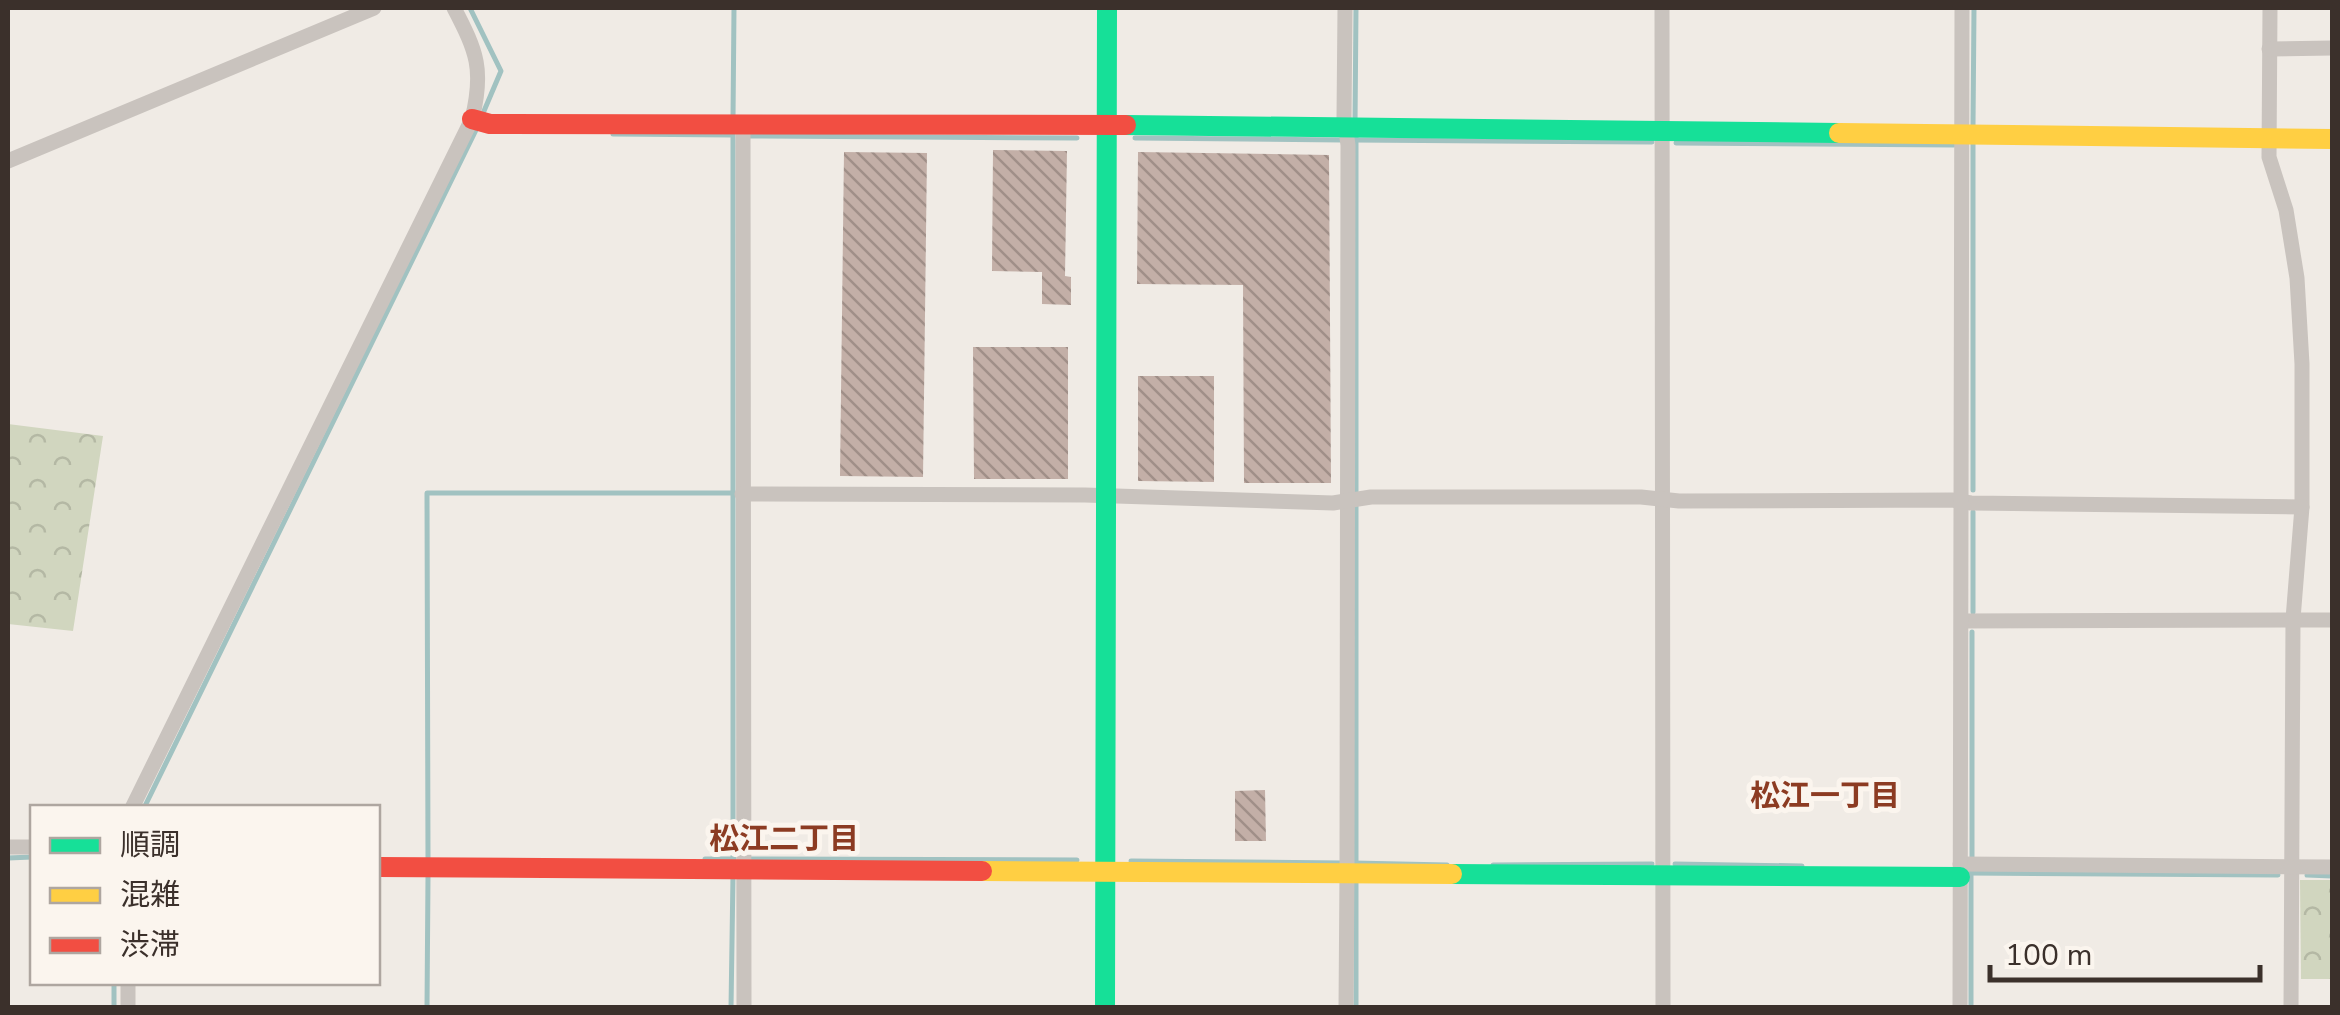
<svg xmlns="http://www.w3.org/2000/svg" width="2340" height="1015" font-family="'Nunito Sans','Noto Sans JP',sans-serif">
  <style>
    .forest { fill: url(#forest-crowns) }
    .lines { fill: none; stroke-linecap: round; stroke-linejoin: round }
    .stream { stroke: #a1c2c1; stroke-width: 5 }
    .building { fill: url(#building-back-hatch) }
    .street { stroke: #c9c3be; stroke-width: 15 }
    .fast { stroke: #16e098; stroke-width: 20 }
    .slow { stroke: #ffcf43; stroke-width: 20 }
    .jam { stroke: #f24e42; stroke-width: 20 }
    .labels { text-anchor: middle; stroke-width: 10; stroke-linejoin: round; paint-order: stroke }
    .neighbourhood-label { font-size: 30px; font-weight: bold; fill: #8c3b22; stroke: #fbf5ee }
  </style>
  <defs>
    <pattern id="forest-crowns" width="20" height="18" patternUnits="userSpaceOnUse" patternTransform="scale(2.5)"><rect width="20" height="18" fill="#d1d6bf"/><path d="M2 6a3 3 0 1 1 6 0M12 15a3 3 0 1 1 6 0" fill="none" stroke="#b4b8a4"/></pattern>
    <pattern id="building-back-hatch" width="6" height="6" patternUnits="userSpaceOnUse" patternTransform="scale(2.5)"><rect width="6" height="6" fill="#c3afa7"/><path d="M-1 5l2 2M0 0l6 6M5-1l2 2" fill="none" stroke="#a08f88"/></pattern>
  </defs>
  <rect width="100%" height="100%" fill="#f0ebe5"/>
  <g class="forest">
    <polygon points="8,424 103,436 73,631 8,624"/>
    <polygon points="2300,880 2332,880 2332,979 2301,979"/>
  </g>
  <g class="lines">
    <g class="stream">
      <polyline points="470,8 501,71 481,118"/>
      <polyline points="733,119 734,8"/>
      <polyline points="1355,124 1356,8"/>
      <polyline points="1973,126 1974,8"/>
      <polyline points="613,134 732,135"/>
      <polyline points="1356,135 1356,869"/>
      <polyline points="748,136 1077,138"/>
      <polyline points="1135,138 1342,140"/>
      <polyline points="1353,140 1652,142"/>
      <polyline points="1973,140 1973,490"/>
      <polyline points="1676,143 1954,145"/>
      <polyline points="1973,612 1973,512"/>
      <polyline points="144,808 477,128"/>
      <polyline points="1972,857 1972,632"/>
      <polyline points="8,858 32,857"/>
      <polyline points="705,859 734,859"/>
      <polyline points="745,859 1077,860"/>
      <polyline points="428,860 427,493 732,493"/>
      <polyline points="1131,861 1342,863"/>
      <polyline points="1353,863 1447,865"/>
      <polyline points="733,864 733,130"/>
      <polyline points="1675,864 1802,866"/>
      <polyline points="1493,865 1652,864"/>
      <polyline points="1968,873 2278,875"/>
      <polyline points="1971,873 1971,1008"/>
      <polyline points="2307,875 2332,876"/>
      <polyline points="1356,880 1356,1008"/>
      <polyline points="114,982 114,1008"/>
      <polyline points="427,1008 428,876"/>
      <polyline points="731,1008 733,875"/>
    </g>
  </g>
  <g class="building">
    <polygon points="993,150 1067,151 1065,276 1071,277 1071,305 1042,304 1042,272 992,271"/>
    <polygon points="844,152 927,153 923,477 840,476"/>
    <polygon points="1138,152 1329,155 1331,483 1244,483 1243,285 1137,284"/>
    <polygon points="973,347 1068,347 1068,479 974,479"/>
    <polygon points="1138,376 1214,376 1214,482 1138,481"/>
    <polygon points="1265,790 1266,841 1235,841 1235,791"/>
  </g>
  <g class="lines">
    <g class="street">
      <polyline points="1345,8 1344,117 1348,145 1347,867"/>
      <polyline points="1662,8 1663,1008"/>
      <polyline points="2270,8 2269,157 2286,210 2297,278 2302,364 2302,507 2293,619 2291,1008"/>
      <polyline points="2269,49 2332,48"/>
      <polyline points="743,123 744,1008"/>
      <polyline points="8,161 374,8"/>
      <polyline points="742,494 1085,495 1333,503 1371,497 1641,497 1679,501 1952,500 1971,503 2302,507"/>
      <polyline points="1962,621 2332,620"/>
      <path d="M132,808L472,119C484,70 477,52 454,8"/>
      <polyline points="8,847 32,847"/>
      <polyline points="1960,864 2332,867"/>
      <polyline points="128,982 128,1008"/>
      <polyline points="1346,1008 1347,872"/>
      <polyline points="1960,1008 1962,8"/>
    </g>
    <g class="fast">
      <polyline points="1126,125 1839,133"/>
      <polyline points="1452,874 1960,877"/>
      <polyline points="1105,1008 1107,8"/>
    </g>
    <g class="slow">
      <polyline points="1839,133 2332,139"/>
      <polyline points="982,871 1452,874"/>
    </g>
    <g class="jam">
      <polyline points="472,119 490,124 1126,125"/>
      <polyline points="378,867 982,871"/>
    </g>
  </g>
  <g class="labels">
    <g class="neighbourhood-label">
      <text x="1825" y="806">松江一丁目</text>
      <text x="784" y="849">松江二丁目</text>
    </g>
  </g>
  <rect width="2340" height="1015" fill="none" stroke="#3b302b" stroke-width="20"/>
  <rect x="30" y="805" width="350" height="180" fill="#fbf5ee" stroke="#aea6a0" stroke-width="2.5"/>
  <rect x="50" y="838" width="50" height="15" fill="#16e098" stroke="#aea6a0" stroke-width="2.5"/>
  <text x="120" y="855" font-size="30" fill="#3b302b">順調</text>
  <rect x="50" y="888" width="50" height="15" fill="#ffcf43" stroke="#aea6a0" stroke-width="2.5"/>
  <text x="120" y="905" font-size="30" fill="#3b302b">混雑</text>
  <rect x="50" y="938" width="50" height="15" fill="#f24e42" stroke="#aea6a0" stroke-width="2.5"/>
  <text x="120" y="955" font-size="30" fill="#3b302b">渋滞</text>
  <path d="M1990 965v15h270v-15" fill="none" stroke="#3b302b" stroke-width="5"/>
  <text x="2005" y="965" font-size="30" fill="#3b302b" stroke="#fbf5ee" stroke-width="8" paint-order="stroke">100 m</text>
</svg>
